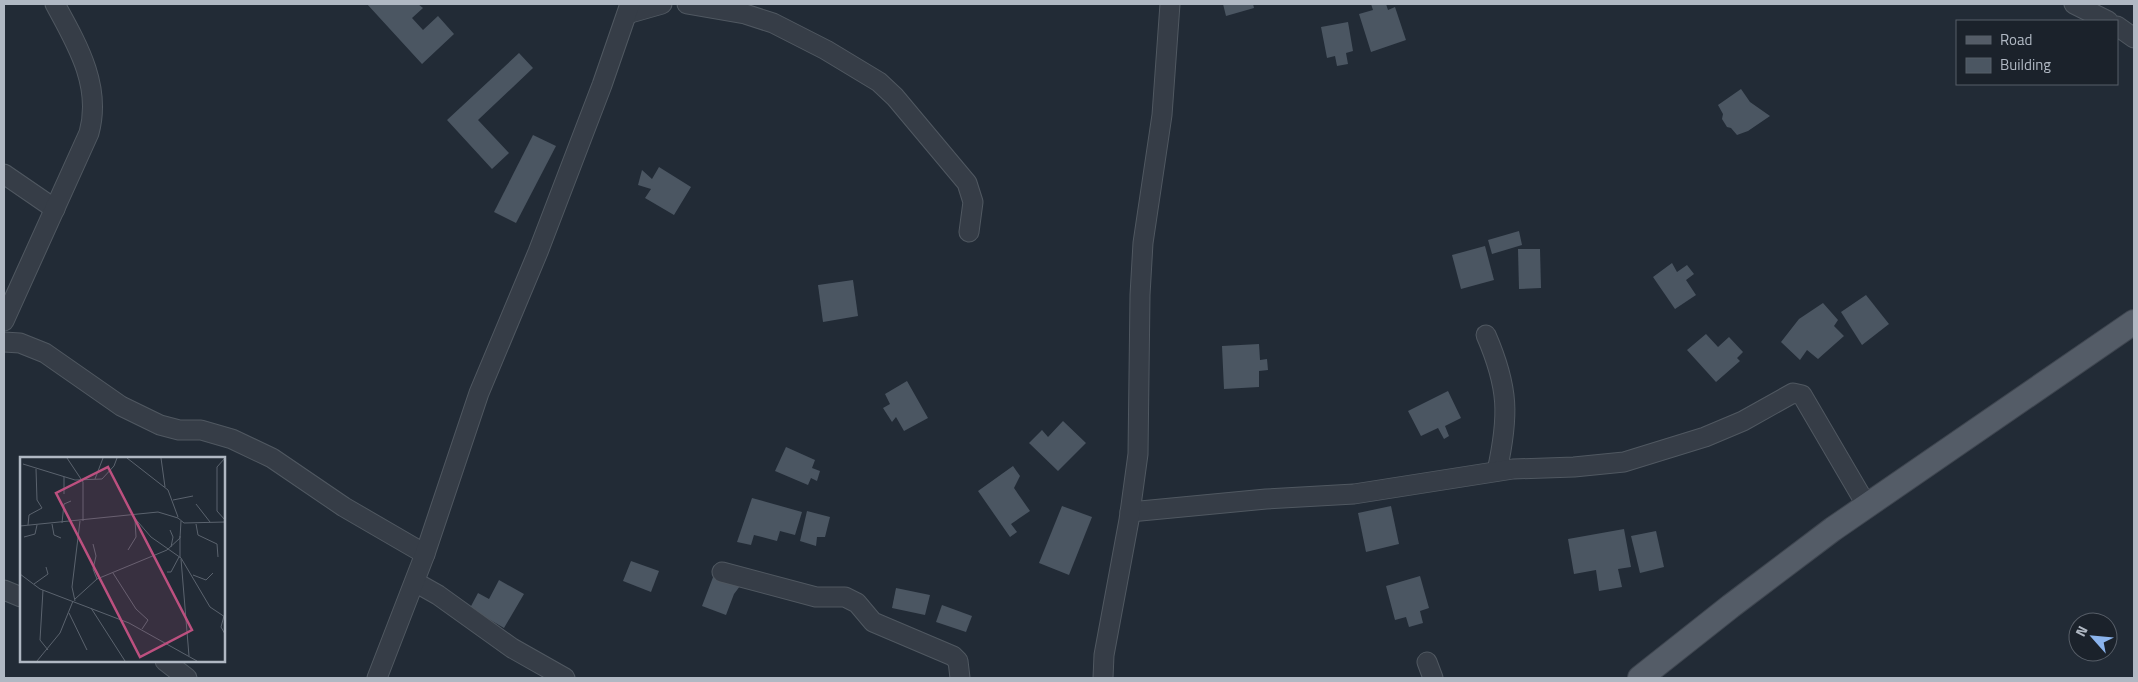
<svg xmlns="http://www.w3.org/2000/svg" width="2138" height="682" font-family="'Titillium Web',sans-serif">
  <style>
    .building { fill: #4b5662 }
    .lines { fill: none; stroke-linecap: round; stroke-linejoin: round }
    .minor-casing { stroke: #505861; stroke-width: 21 }
    .major-casing { stroke: #3f4650; stroke-width: 26 }
    .minor { stroke: #363d47; stroke-width: 19 }
    .major { stroke: #545c67; stroke-width: 24 }
    .inset-road { fill: none; stroke: #5b636e; stroke-width: 1 }
    .view { fill: #bc507f; fill-opacity: 0.15; stroke: #bc507f; stroke-width: 2.5 }
    .inset-edge { fill: none; stroke: #b0b8c3; stroke-width: 2.5 }
  </style>
  <rect width="100%" height="100%" fill="#222b36"/>
  <g class="building">
    <polygon points="367,4 418,4 423,8 412,18 423,30 438,16 454,34 422,64"/>
    <polygon points="1223,4 1253,4 1254,8 1226,16"/>
    <polygon points="1371,4 1386,4 1388,10 1395,7 1406,40 1371,52 1359,14 1373,10"/>
    <polygon points="1348,22 1353,51 1346,53 1348,64 1337,66 1335,56 1327,58 1321,27"/>
    <polygon points="519,53 533,68 478,120 509,153 492,169 447,120"/>
    <polygon points="1741,89 1750,102 1770,116 1748,131 1737,135 1731,128 1727,127 1722,119 1723,114 1718,105"/>
    <polygon points="533,135 556,146 516,223 494,212"/>
    <polygon points="659,167 691,187 674,215 645,198 651,189 638,185 642,170 652,179"/>
    <polygon points="1519,231 1522,245 1492,254 1488,240"/>
    <polygon points="1485,246 1494,280 1461,289 1452,255"/>
    <polygon points="1518,249 1540,249 1541,288 1519,289"/>
    <polygon points="1672,263 1677,272 1687,265 1694,274 1686,280 1696,295 1675,309 1653,277"/>
    <polygon points="853,280 858,316 823,322 818,285"/>
    <polygon points="1866,295 1889,324 1862,345 1841,312"/>
    <polygon points="1823,303 1838,320 1834,326 1844,336 1818,359 1807,350 1800,360 1781,342 1799,319"/>
    <polygon points="1706,334 1718,347 1729,337 1743,352 1737,358 1740,361 1716,382 1687,350"/>
    <polygon points="1259,344 1260,360 1267,359 1268,370 1259,371 1259,387 1224,389 1222,346"/>
    <polygon points="907,381 928,418 904,431 896,417 892,422 883,408 890,404 885,394"/>
    <polygon points="1448,391 1461,418 1445,426 1449,436 1444,439 1438,428 1421,436 1408,411"/>
    <polygon points="1063,421 1086,443 1058,471 1029,443 1042,430 1048,437"/>
    <polygon points="786,447 815,460 812,468 820,471 817,481 811,478 808,485 775,471"/>
    <polygon points="1013,466 1020,476 1014,488 1030,511 1011,524 1017,532 1010,537 978,491"/>
    <polygon points="752,498 802,512 795,535 780,531 777,541 754,535 751,545 737,542"/>
    <polygon points="1062,506 1092,517 1069,575 1039,563"/>
    <polygon points="1391,506 1399,544 1366,552 1358,513"/>
    <polygon points="807,511 830,517 825,537 817,537 816,546 800,541"/>
    <polygon points="1624,529 1631,567 1618,569 1622,587 1599,591 1596,570 1574,574 1568,539"/>
    <polygon points="1656,531 1664,567 1640,573 1631,536"/>
    <polygon points="631,561 659,571 651,592 623,581"/>
    <polygon points="715,572 743,582 734,594 726,615 702,606"/>
    <polygon points="1420,576 1429,608 1420,611 1423,623 1409,627 1406,617 1395,620 1386,586"/>
    <polygon points="499,580 524,594 504,628 470,608 478,593 489,599"/>
    <polygon points="896,588 930,595 925,615 892,608"/>
    <polygon points="942,605 972,616 966,632 936,622"/>
  </g>
  <g class="lines">
    <g class="minor-casing">
      <g id="minor">
        <polyline points="687,4 745,14 773,23 826,50 879,82 895,97 967,183 973,202 969,232"/>
        <polyline points="2074,4 2108,21"/>
        <polyline points="627,14 662,4"/>
        <polyline points="2117,26 2134,38"/>
        <polyline points="4,174 55,209"/>
        <path d="M4,321L89,133C102,86 77,44 55,4"/>
        <path d="M1486,335C1509,388 1509,416 1497,471"/>
        <polyline points="4,342 20,343 45,353 121,406 160,425 179,430 201,430 232,439 272,458 344,507 425,554"/>
        <polyline points="1130,512 1266,499 1354,494 1513,469 1574,467 1624,462 1705,437 1743,421 1793,393 1802,395 1867,506"/>
        <polyline points="722,572 816,597 845,597 857,603 873,622 953,656 958,661 960,678"/>
        <polyline points="415,582 438,595 512,648 565,678"/>
        <polyline points="4,590 21,597"/>
        <polyline points="165,661 187,678"/>
        <polyline points="1427,662 1433,678"/>
        <polyline points="377,678 425,554 479,393 538,252 602,85 630,4"/>
        <polyline points="1103,678 1104,655 1129,520 1138,454 1140,295 1143,243 1162,115 1170,4"/>
      </g>
    </g>
    <g class="major-casing">
      <polyline id="major" points="1640,678 1731,606 1833,529 2134,322"/>
    </g>
    <use href="#minor" class="minor"/>
    <use href="#major" class="major"/>
  </g>
  <g transform="translate(20 457)">
    <rect width="205" height="205" fill="#222b36"/>
    <path class="inset-road" d="M47,1L63,25V64M107,1L148,33L158,60M141,1L145,30M205,1L197,10V54L205,63M3,7L55,23L82,22L94,9L97,1M75,22L83,1M44,37V20M153,43L173,39M176,47L190,65M112,58L131,80L161,101L190,150L205,160M42,66L44,47L51,44M32,67L34,78L41,81M176,67L178,78L197,87L198,100M8,68L9,58L22,51L17,43L16,12M0,69L138,55L158,61L164,66L205,65M150,73L153,80L151,90M160,79V101M4,80L15,77L17,68M108,93L116,80L115,62M161,102L169,199M147,115H151L159,100M93,116L116,152L128,163L122,172M0,117L20,132L109,166L177,204M173,118L186,123L193,116M77,122L147,93L160,81L161,64M14,127L28,117L26,110M23,133L20,183L28,193M55,142L77,122L73,112L76,99L73,87M55,144L52,130L60,64M71,151L105,204M49,156L67,193M204,159L201,170L205,177M17,204L40,176L53,144"/>
    <path class="view" d="M88,10L172,173L120,200L36,36Z"/>
    <rect width="205" height="205" class="inset-edge"/>
  </g>
  <rect width="2138" height="682" fill="none" stroke="#b0b8c3" stroke-width="10"/>
  <rect x="1956" y="20" width="162" height="65" fill="#1b222b" stroke="#575e68"/>
  <rect x="1966" y="36" width="25" height="8" fill="#545c67" stroke="#575e68"/>
  <text x="2000" y="45" font-size="15" fill="#b0b8c3">Road</text>
  <rect x="1966" y="58" width="25" height="15" fill="#4b5662" stroke="#575e68"/>
  <text x="2000" y="70" font-size="15" fill="#b0b8c3">Building</text>
  <g transform="translate(2093 637) rotate(297)"><circle r="24" fill="#1b222b" stroke="#575e68"/>
  <path d="M0-4L9 19L0 12L-9 19Z" fill="#8bb4ed"/>
  <text y="-8" font-size="14" font-weight="bold" text-anchor="middle" fill="#b0b8c3">N</text>
  </g>
</svg>
